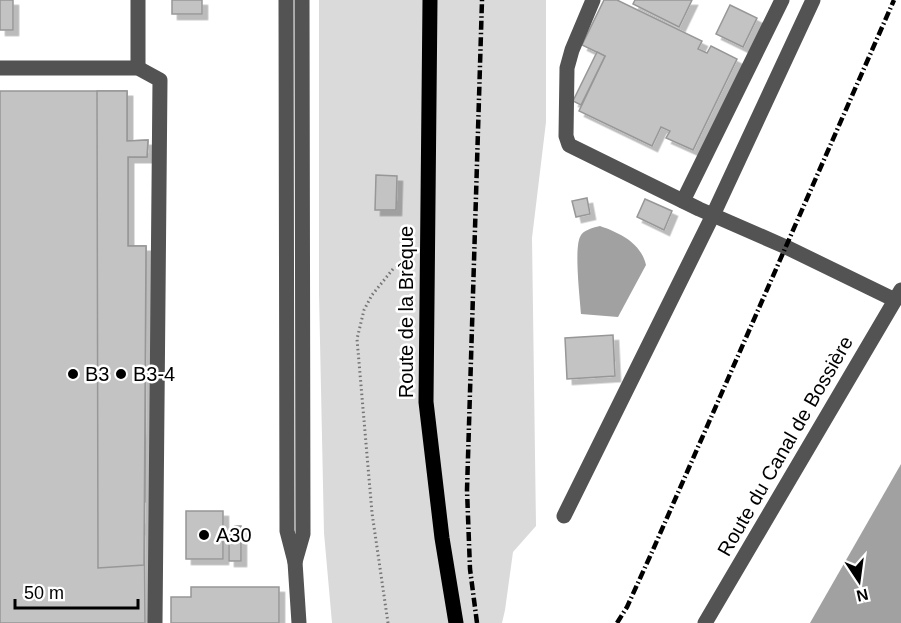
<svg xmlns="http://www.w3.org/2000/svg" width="901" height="623" font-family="Helvetica,sans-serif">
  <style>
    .green { fill: #dadada }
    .water { fill: #a1a1a1 }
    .building { fill: #c3c3c3; stroke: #979797; stroke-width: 1.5; filter: url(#shadow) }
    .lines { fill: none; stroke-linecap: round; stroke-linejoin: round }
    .major-casing { stroke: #dbdbdb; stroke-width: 16 }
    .path { stroke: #757575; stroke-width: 3; stroke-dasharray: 1.5 3; stroke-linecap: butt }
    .minor { stroke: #535353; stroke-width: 15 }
    .major { stroke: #000; stroke-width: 15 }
    .rail { stroke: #000; stroke-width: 4.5; stroke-dasharray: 9 3 1.5 3; stroke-linecap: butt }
    .poi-dot { fill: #000; stroke: #fff; stroke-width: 2 }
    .labels { text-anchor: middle; stroke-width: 5; stroke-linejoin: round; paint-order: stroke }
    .street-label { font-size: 20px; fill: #000; stroke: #fff }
    .poi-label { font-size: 20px; fill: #000; stroke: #fff; text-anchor: start }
  </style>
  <defs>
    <filter id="shadow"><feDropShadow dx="5.5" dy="5.5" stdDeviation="0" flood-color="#0004"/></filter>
  </defs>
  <rect width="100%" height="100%" fill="#fff"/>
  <polygon class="green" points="319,0 546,0 546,122 532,238 536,526 513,552 505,610 502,623 332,623 324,533 319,293"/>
  <g class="water">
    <path d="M600,226C620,233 641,243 646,265L618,317L581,314C580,298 574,250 580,237C583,230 592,228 600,226Z"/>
    <polygon points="901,464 901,623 810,623"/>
  </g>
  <g class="building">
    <rect x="0" y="0" width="13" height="30"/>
    <rect x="172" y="0" width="30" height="14"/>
    <polygon points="604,0 617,0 702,41 698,49 707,53 711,46 737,59 693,150 666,138 670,131 661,127 652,146 579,111 605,56 582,45"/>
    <polygon points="635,0 692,0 679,27 633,4"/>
    <polygon points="730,5 757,18 743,47 716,34"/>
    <polygon points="597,52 605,56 581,105 573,101"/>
    <polygon points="0,91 127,91 127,141 148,140 147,157 128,157 128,246 146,246 145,502 144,503 145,623 0,623"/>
    <polygon points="97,91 127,91 127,141 148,140 147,157 128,157 128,246 146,246 144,565 98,568"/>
    <polygon points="376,175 397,176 396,210 375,210"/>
    <polygon points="587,198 590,214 576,217 572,201"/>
    <polygon points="645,199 672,211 664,230 637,217"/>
    <polygon points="613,335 615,376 567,379 565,338"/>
    <rect x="186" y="511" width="37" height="48"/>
    <polygon points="235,526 241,526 241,561 229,561 229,531 235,531"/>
    <polygon points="191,587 279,587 279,623 171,623 171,597 191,597"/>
  </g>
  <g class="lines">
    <g class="major-casing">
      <polyline id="major" points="430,0 426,402 442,538 456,623"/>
    </g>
    <polyline class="path" points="388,623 372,513 357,339 364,310 372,295 393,269 414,261"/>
    <g class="minor">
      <polyline points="286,0 287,531 295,562 299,623"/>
      <polyline points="593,0 572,50 567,68 566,136 569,145 699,209 786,247 895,300"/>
      <polyline points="0,68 138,68 160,80 155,623"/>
      <polyline points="138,68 138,0"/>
      <polyline points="683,201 782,0"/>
      <polyline points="564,516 713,215 813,0"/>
      <polyline points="295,562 303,534 302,0"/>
      <polyline points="705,623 901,290"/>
    </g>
    <use href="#major" class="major"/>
    <g class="rail">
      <polyline points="477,623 470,569 467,490 482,0"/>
      <polyline points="617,623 627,607 652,552 894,0"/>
    </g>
  </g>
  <g class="poi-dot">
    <circle cx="73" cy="374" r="6"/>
    <circle cx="121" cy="374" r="6"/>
    <circle cx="204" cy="535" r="6"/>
  </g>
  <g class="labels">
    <g class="street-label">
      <text transform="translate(406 312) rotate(-90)" y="7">Route de la Brèque</text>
      <text transform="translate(785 446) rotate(-60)" y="7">Route du Canal de Bossière</text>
    </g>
    <g class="poi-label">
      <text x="85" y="381">B3</text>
      <text x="133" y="381">B3-4</text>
      <text x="216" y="542">A30</text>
    </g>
  </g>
  <g transform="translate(859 581) rotate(167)" stroke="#ffffff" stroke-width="4.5" paint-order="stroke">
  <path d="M0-4.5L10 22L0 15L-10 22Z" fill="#000000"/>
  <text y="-9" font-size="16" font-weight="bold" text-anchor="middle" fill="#000000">N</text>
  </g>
  <path d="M15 599v9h123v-9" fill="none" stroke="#000000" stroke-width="3"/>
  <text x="24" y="599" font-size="18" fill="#000000" stroke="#ffffff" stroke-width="4.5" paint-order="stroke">50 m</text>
</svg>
